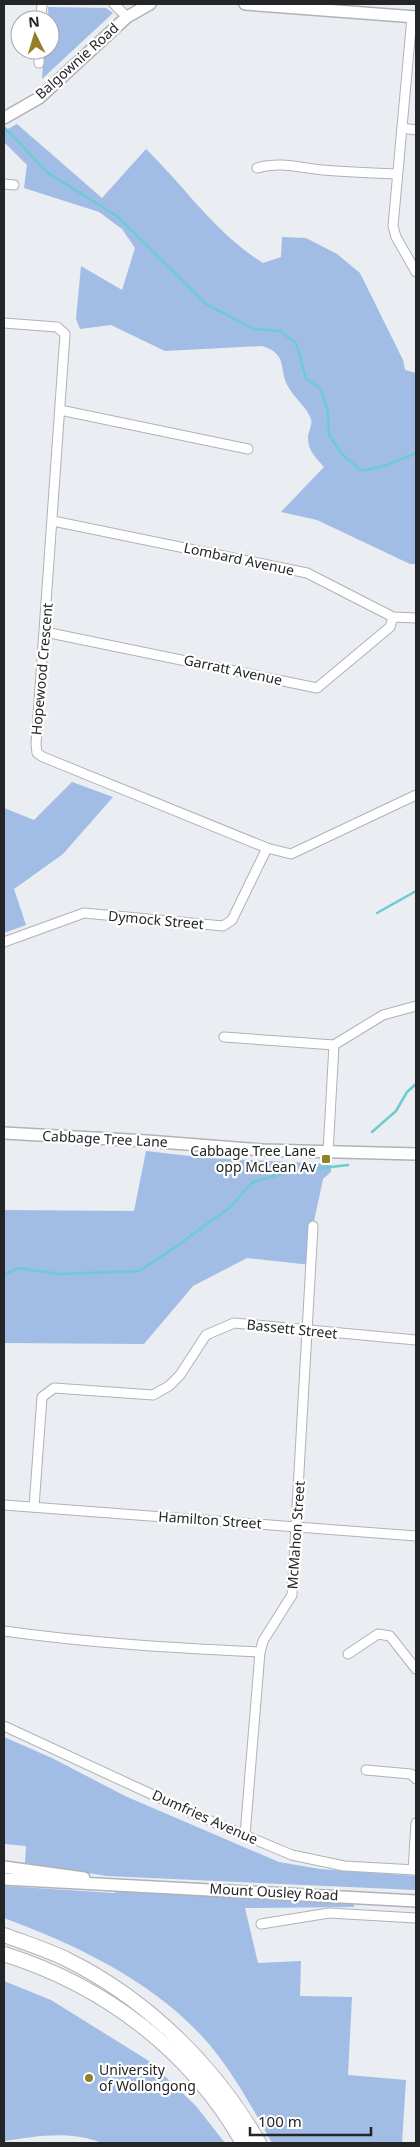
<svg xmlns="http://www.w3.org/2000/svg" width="420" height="2147" font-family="'Noto Sans',sans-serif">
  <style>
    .green { fill: #a1bce5 }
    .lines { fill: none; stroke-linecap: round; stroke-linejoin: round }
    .stream { stroke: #6cccd3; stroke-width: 2.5 }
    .minor-casing { stroke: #afb2b6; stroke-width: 11 }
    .major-casing { stroke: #afb2b6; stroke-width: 14 }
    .highway-casing { stroke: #afb2b6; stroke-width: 16 }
    .minor { stroke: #fff; stroke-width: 9 }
    .major { stroke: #fff; stroke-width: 11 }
    .highway { stroke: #fff; stroke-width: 14 }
    .poi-dot { fill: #927f26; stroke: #fff; stroke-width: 2 }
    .labels { text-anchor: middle; stroke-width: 4.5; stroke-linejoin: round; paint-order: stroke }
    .street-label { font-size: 14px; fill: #242526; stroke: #fff }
    .poi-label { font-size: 14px; fill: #242526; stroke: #fff; text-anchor: end }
  </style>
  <rect width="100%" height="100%" fill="#eaedf1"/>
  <g class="green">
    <polygon points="48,7 106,8 113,13 42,79 44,50 50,50"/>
    <path d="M17,124L102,198L146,149C186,188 215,233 263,263L281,257L282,237L306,238L337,254L360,273L403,360L405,370L416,373V564H410L317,520L281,512L324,467C316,458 308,451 308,438C308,431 313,425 311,419C306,406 296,400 289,388C277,369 290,355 262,346L165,351L111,325L80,329L76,319L81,266L122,290L135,248L122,229L99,212L24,188L27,165L4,142V131Z"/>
    <polygon points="72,782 113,797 63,854 14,889 26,925 4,933 4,808 34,820"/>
    <polygon points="146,1151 208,1158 331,1164 331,1172 323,1179 313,1226 311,1265 247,1258 193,1286 144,1344 4,1343 4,1210 134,1211"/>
    <polygon points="4,1737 52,1758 125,1796 279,1862 320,1869 416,1876 416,1890 107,1876 25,1863 26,1846 4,1844"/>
    <path d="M4,1886L114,1893L127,1888L354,1901V1907L245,1908L258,1963L301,1961L300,1996L352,1997L348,2075L406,2080L402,2143H272C253,2109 234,2074 209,2044C157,1983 77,1945 4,1918Z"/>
    <path d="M4,1981L51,2000L149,2061L196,2106L225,2143H102C71,2130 36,2136 4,2141Z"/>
  </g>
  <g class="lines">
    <g class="stream">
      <polyline points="4,127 48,173 117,216 206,304 254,329 280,331 296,343 306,379 321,389 328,412 329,435 343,455 362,471 387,465 416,453"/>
      <polyline points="377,913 416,891"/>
      <polyline points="372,1132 396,1111 407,1092 416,1084"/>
      <polyline points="4,1275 18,1268 60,1274 139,1271 174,1248 229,1208 253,1182 288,1172 348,1165"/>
    </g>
    <g class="minor-casing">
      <g id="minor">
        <polyline points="114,4 127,17"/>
        <polyline points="412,17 393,226 396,237 416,272"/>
        <polyline points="41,20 42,4"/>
        <polyline points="39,63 39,50"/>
        <polyline points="402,128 416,130"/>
        <path d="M257,168C280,161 300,168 323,170C347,172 372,173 397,174"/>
        <polyline points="4,184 14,185"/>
        <polyline points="4,323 57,327 65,334 36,744 37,753 43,757 267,848 291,854 416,795"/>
        <polyline points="60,410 248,449"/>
        <polyline points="53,521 307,573 393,617 416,618"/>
        <polyline points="45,632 317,688 390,627 393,617"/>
        <polyline points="4,942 84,913 223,926 232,920 267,848"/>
        <polyline points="224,1037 334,1045 328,1152"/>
        <polyline points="334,1045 383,1015 416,1006"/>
        <polyline points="4,1505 416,1536"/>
        <polyline points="34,1507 42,1397 54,1388 153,1395 169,1386 180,1375 206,1335 234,1323 416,1340"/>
        <path d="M4,1631C89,1643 174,1648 260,1652"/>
        <polyline points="348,1654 378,1634 390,1636 416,1669"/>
        <polyline points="4,1726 194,1814 292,1855 344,1866 416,1870"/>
        <polyline points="366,1770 411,1774 416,1779"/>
        <polyline points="245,1835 260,1652 263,1641 292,1595 313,1226"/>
        <polyline points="413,1870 416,1823"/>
        <polyline points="261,1924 329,1913 416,1918"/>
      </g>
    </g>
    <g class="major-casing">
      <g id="major">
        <polyline points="245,4 416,17"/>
        <polyline points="4,118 39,98 127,17 150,4"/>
        <polyline points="4,1133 147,1141 263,1150 416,1154"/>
        <polyline points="4,1867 84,1878"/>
        <polyline points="4,1879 416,1901"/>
      </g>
    </g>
    <g class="highway-casing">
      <g id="highway">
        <path d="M4,1935C25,1943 48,1950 68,1960C148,2000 215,2066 259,2143"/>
        <path d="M4,1954C105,1986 190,2050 243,2143"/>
      </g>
    </g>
    <use href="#minor" class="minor"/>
    <use href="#major" class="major"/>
    <use href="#highway" class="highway"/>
  </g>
  <g class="poi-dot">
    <rect x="321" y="1154" width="10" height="10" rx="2.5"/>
    <circle cx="89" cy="2078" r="5"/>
  </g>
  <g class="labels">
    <g class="street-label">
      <text transform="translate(77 61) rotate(-42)" y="5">Balgownie Road</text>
      <text transform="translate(239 559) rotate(12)" y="5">Lombard Avenue</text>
      <text transform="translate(42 669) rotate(-85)" y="5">Hopewood Crescent</text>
      <text transform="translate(233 670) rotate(12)" y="5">Garratt Avenue</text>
      <text transform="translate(156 920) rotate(5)" y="5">Dymock Street</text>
      <text transform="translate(105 1139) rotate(3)" y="5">Cabbage Tree Lane</text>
      <text transform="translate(292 1329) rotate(6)" y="5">Bassett Street</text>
      <text transform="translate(210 1520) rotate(4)" y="5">Hamilton Street</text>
      <text transform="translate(296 1535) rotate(-86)" y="5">McMahon Street</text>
      <text transform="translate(205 1817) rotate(24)" y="5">Dumfries Avenue</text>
      <text transform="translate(274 1892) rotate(3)" y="5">Mount Ousley Road</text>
    </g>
    <g class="poi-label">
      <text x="316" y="1156">Cabbage Tree Lane<tspan x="316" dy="16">opp McLean Av</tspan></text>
      <text x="99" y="2075" text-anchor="start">University<tspan x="99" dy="16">of Wollongong</tspan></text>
    </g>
  </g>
  <rect width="420" height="2147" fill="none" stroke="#242526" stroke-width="10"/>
  <g transform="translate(35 35) rotate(355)"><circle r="24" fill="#ffffff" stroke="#a7a8a8"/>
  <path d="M0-4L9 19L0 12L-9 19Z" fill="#927f26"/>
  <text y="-8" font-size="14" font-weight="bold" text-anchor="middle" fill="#242526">N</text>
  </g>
  <path d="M250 2127v8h121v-8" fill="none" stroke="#242526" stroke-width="2.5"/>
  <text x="258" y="2127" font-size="15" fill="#242526" stroke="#ffffff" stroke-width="4" paint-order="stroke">100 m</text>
</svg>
